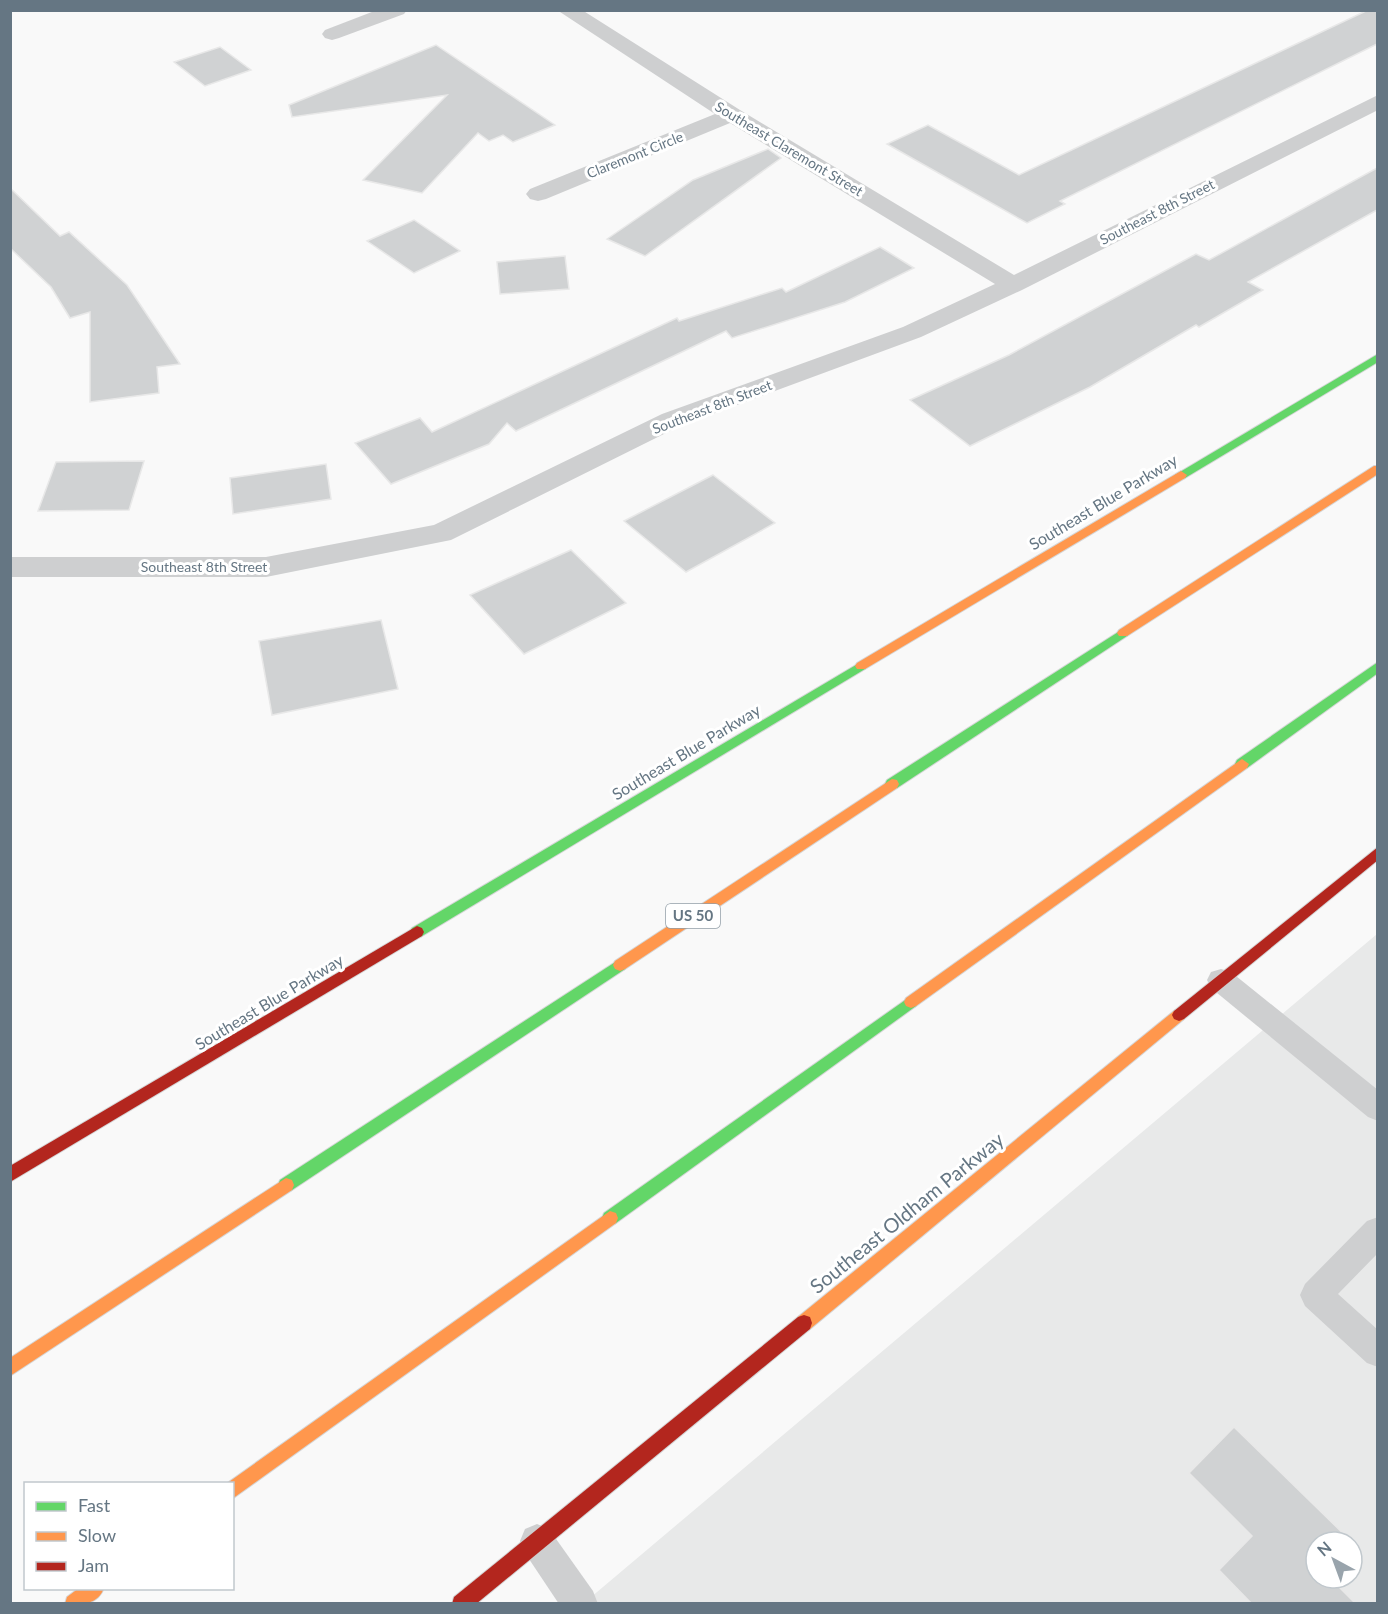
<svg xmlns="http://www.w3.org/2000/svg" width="1388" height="1614" font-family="Lato,sans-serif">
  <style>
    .built { fill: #e8e9e9; fill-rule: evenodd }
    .building { fill: #d0d2d3; stroke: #e8e8e8; stroke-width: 1.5 }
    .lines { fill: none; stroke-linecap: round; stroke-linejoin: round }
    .fast-casing { stroke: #d5d6d7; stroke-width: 2 }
    .slow-casing { stroke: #d5d6d7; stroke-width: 2 }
    .jam-casing { stroke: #d5d6d7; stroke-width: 2 }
    .lane { fill: #cecfd0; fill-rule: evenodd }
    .street { fill: #cecfd0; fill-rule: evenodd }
    .fast { fill: #63d668; fill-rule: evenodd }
    .slow { fill: #ff974d; fill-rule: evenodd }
    .jam { fill: #b3261e; fill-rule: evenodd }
    .labels { text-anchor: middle; stroke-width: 6; stroke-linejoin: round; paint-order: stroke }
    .far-street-label { font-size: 14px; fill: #657683; stroke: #fff }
    .shield { fill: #fff; stroke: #939fa8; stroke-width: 1.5 }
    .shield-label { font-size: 15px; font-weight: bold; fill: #657683 }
    .street-label { font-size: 16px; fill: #657683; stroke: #fff }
    .near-street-label { font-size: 20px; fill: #657683; stroke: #fff }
  </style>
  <rect width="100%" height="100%" fill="#f9f9f9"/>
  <path class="built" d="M1377,934V1603H584ZM1316,1542H1352V1578H1316Z"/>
  <g class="building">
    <polygon points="1368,10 1377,10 1377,44 1060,201 1065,204 1027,223 887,144 928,125 1019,175"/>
    <polygon points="436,45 555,125 513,142 503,135 489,141 478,133 422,193 363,180 447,95 292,117 289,105"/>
    <polygon points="220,47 251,70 205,86 174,62"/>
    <polygon points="768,149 781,158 645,256 607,239 693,180"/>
    <polygon points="1377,168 1377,210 1248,282 1263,290 1199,327 1196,325 1090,387 970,446 910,400 1009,355 1196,254 1209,260"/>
    <polygon points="10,188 60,236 69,232 127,285 180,364 157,367 159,393 90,402 90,312 70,318 51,287 10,248"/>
    <polygon points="414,220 460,251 414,273 367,241"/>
    <polygon points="880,247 914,268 845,302 732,338 726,331 516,431 507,423 489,444 391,484 355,443 420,418 432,432 677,318 679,321 782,288 786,292"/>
    <polygon points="565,256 569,289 500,294 497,262"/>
    <polygon points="144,461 129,510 38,511 56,462"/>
    <polygon points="326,464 331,499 233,514 230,478"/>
    <polygon points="713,475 775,523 686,572 624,521"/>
    <polygon points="571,550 626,603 524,654 470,595"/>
    <polygon points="381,620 398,689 272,715 259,641"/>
    <polygon points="1234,1427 1351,1541 1316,1542 1316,1578 1330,1578 1356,1604 1252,1604 1219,1570 1252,1536 1189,1473"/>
  </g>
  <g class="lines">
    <g class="fast-casing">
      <g id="fast">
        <polygon points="1378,354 1378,362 1185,478 1181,479 1175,475"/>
        <polygon points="1123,629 1129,633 1127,636 897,788 887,788 885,784 887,780"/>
        <polygon points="861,662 865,663 867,666 865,669 422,936 417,938 412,936 410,932 412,928"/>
        <polygon points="1378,662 1378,673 1247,768 1237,768 1235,764 1237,760"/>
        <polygon points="620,959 625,961 627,965 625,969 292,1190 286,1192 280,1190 278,1185 280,1180"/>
        <polygon points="911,996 916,998 918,1002 916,1006 616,1223 610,1225 604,1223 602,1218 604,1213"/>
      </g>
    </g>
    <g class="slow-casing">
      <g id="slow">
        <polygon points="1374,466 1378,466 1378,474 1127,636 1119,636 1117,633 1119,630"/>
        <polygon points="1181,471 1187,475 1185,478 865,669 857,669 855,666 857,663"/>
        <polygon points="1242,759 1249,764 1247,768 916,1006 911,1008 906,1006 904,1002 906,998"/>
        <polygon points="892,779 897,780 899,784 897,788 625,969 620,971 615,969 613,965 615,961"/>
        <polygon points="1179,1009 1184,1011 1186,1015 1184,1019 810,1329 804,1331 798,1329 796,1323 798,1317 1174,1011"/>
        <polygon points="286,1178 292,1180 294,1185 292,1190 10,1376 10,1358"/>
        <polygon points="610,1211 616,1213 618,1218 616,1223 232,1499 232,1484 226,1484"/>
        <path d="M79,1588H104C97,1606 81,1604 65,1604L67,1597Z"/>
      </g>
    </g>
    <g class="jam-casing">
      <g id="jam">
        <polygon points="1378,847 1378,860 1184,1019 1179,1021 1174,1019 1172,1015 1174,1011"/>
        <polygon points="417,926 422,928 424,932 422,936 10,1182 10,1166"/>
        <polygon points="804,1315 810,1317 812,1323 810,1329 476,1604 452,1604 454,1597 798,1317"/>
      </g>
    </g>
    <g class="lane">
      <polygon points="1221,969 1231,972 1378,1090 1378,1121 1368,1117 1211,988 1207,980 1211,972"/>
      <polygon points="1378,1217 1378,1253 1338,1294 1378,1330 1378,1367 1367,1363 1305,1306 1300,1295 1305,1284 1367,1221"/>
      <polygon points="537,1524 549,1529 593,1591 598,1604 559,1604 525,1553 520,1541 525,1529"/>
    </g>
    <g class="street">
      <polygon points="377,10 407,10 404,14 339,38 332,40 325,38 322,34 325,30"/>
      <polygon points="557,10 582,10 740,110 1014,275 1378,95 1378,110 1022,290 921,337 680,426 451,540 266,577 10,577 10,557 266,557 434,525 662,414 903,327 995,284 730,123 546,199 538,201 530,199 526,194 530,189 715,114"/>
    </g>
    <use href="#fast" class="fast"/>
    <use href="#slow" class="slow"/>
    <use href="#jam" class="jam"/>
  </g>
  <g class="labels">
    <g class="far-street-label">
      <text transform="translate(789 149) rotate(31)" y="5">Southeast Claremont Street</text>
      <text transform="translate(635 155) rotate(-22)" y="5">Claremont Circle</text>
      <text transform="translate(1157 212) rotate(-27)" y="5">Southeast 8th Street</text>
      <text transform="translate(712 407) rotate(-21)" y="5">Southeast 8th Street</text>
      <text x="204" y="572">Southeast 8th Street</text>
    </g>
    <rect class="shield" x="666" y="904" width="54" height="24" rx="4.5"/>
    <g class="shield-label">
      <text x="693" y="921">US 50</text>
    </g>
    <g class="street-label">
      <text transform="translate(1103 502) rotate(-31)" y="6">Southeast Blue Parkway</text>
      <text transform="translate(686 752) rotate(-31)" y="6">Southeast Blue Parkway</text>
      <text transform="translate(269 1002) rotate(-31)" y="6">Southeast Blue Parkway</text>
    </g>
    <g class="near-street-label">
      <text transform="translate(907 1213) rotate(-39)" y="7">Southeast Oldham Parkway</text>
    </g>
  </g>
  <rect width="1388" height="1614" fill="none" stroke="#657683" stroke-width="24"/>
  <rect x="24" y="1482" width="210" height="108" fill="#ffffff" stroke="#c1c8cd" stroke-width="1.5"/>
  <rect x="36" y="1502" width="30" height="9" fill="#63d668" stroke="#c1c8cd" stroke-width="1.5"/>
  <text x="78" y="1512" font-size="18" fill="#657683">Fast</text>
  <rect x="36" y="1532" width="30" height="9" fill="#ff974d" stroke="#c1c8cd" stroke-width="1.5"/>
  <text x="78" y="1542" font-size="18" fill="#657683">Slow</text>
  <rect x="36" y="1562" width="30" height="9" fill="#b3261e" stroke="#c1c8cd" stroke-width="1.5"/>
  <text x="78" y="1572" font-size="18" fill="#657683">Jam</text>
  <g transform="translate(1334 1560) rotate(319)"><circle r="28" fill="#ffffff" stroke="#c1c8cd" stroke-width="1.5"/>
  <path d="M0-4.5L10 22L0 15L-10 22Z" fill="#99a4ac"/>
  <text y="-9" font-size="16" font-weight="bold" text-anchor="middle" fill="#657683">N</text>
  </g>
</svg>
